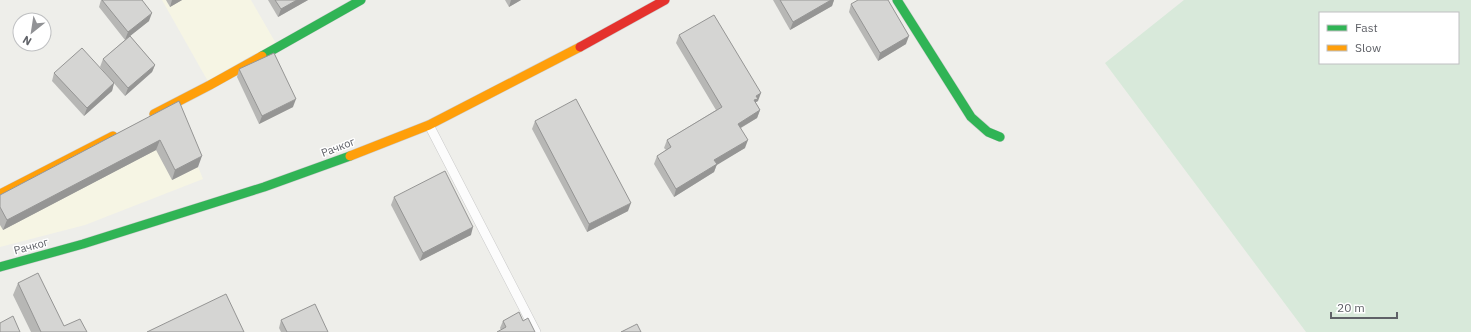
<svg xmlns="http://www.w3.org/2000/svg" width="1471" height="332" font-family="'IBM Plex Sans',sans-serif">
  <style>
    .commercial { fill: #f6f5e4 }
    .green { fill: #d8e9da; fill-rule: evenodd }
    .lines { fill: none; stroke-linecap: round; stroke-linejoin: round }
    .lane-casing { stroke: #cacaca; stroke-width: 10 }
    .fast-casing { stroke: #cbcbcc; stroke-width: 10 }
    .slow-casing { stroke: #cbcbcc; stroke-width: 10 }
    .jam-casing { stroke: #cbcbcc; stroke-width: 10 }
    .lane { stroke: #fcfcfc; stroke-width: 9 }
    .fast { stroke: #30b455; stroke-width: 9 }
    .slow { stroke: #ff9f0a; stroke-width: 9 }
    .jam { stroke: #e5322d; stroke-width: 9 }
    .wall { fill: #b7b7b5 }
    .shaded-wall { fill: #959594 }
    .building { fill: #d5d5d3; stroke: #959594 }
    .labels { text-anchor: middle; stroke-width: 3; stroke-linejoin: round; paint-order: stroke }
    .street-label { font-size: 11px; fill: #5f6167; stroke: #fff }
  </style>
  <rect width="100%" height="100%" fill="#eeeeea"/>
  <g class="commercial">
    <polygon points="162,0 251,0 278,47 210,85"/>
    <polygon points="176,111 203,179 85,225 0,247 0,203"/>
  </g>
  <path class="green" d="M1184,0H1471V332H1306L1105,63ZM1320,13H1458V63H1320Z"/>
  <g class="lines">
    <g class="lane-casing">
      <polyline id="lane" points="429,125 536,332"/>
    </g>
    <g class="fast-casing">
      <g id="fast">
        <polyline points="897,0 971,117 988,132 1000,137"/>
        <polyline points="262,56 361,0"/>
        <polyline points="0,267 83,244 264,187 350,156"/>
      </g>
    </g>
    <g class="slow-casing">
      <g id="slow">
        <polyline points="154,114 210,85 262,56"/>
        <polyline points="350,156 429,125 580,47"/>
        <polyline points="0,194 113,136"/>
      </g>
    </g>
    <g class="jam-casing">
      <polyline id="jam" points="580,47 665,0"/>
    </g>
    <use href="#lane" class="lane"/>
    <use href="#fast" class="fast"/>
    <use href="#slow" class="slow"/>
    <use href="#jam" class="jam"/>
  </g>
  <g class="wall">
    <polygon points="101,0 142,0 149,21 130,36 155,65 152,72 125,96 100,67 103,59 125,40 99,7"/>
    <polygon points="166,0 182,0 170,7"/>
    <polygon points="268,0 308,0 278,17"/>
    <polygon points="505,0 521,0 509,7"/>
    <polygon points="773,0 834,0 832,6 790,30"/>
    <polygon points="851,4 906,44 878,61 849,12"/>
    <polygon points="679,35 758,101 756,102 756,103 760,110 757,118 741,128 745,148 717,164 714,172 674,197 654,164 657,156 666,150 664,148 667,140 716,110 676,43"/>
    <polygon points="239,69 293,107 259,124 237,77"/>
    <polygon points="54,73 114,83 112,91 84,116 52,81"/>
    <polygon points="179,101 198,167 172,180 156,150 3,230 0,225 0,195"/>
    <polygon points="535,121 628,211 587,232 532,129"/>
    <polygon points="394,197 471,235 420,261 391,205"/>
    <polygon points="18,283 64,326 87,332 31,332 13,295"/>
    <polygon points="281,320 328,332 281,332 279,328"/>
    <polygon points="503,321 523,321 501,330 500,328"/>
  </g>
  <g class="shaded-wall">
    <polygon points="172,0 182,0 170,7"/>
    <polygon points="297,0 308,0 278,17 281,9"/>
    <polygon points="511,0 521,0 509,7"/>
    <polygon points="831,0 834,0 832,6 790,30 793,22"/>
    <polygon points="152,13 149,21 125,40 128,32"/>
    <polygon points="909,36 906,44 878,61 880,53"/>
    <polygon points="155,65 152,72 125,96 128,88"/>
    <polygon points="114,83 112,91 84,116 87,108"/>
    <polygon points="761,93 758,101 756,102 755,107 752,108 756,96"/>
    <polygon points="296,99 293,107 259,124 262,116"/>
    <polygon points="760,110 757,118 735,131 738,124"/>
    <polygon points="160,140 156,150 3,230 7,220"/>
    <polygon points="748,140 745,148 712,168 714,160"/>
    <polygon points="202,156 198,167 172,180 175,170"/>
    <polygon points="717,164 714,172 674,197 676,189"/>
    <polygon points="631,203 628,211 587,232 589,224"/>
    <polygon points="473,227 471,235 420,261 423,253"/>
  </g>
  <g class="building">
    <polygon points="102,0 142,0 152,13 128,32"/>
    <polygon points="275,0 297,0 281,9"/>
    <polygon points="780,0 831,0 793,22"/>
    <polygon points="858,0 888,0 909,36 880,53 851,4"/>
    <polygon points="714,15 761,93 756,96 758,99 754,100 760,110 738,124 748,140 714,160 717,164 676,189 657,156 671,147 667,140 722,107 679,35"/>
    <polygon points="130,36 155,65 128,88 103,59"/>
    <polygon points="82,48 114,83 87,108 54,73"/>
    <polygon points="274,53 296,99 262,116 239,69"/>
    <polygon points="576,99 631,203 589,224 535,121"/>
    <polygon points="179,101 202,156 175,170 160,140 7,220 0,207 0,195"/>
    <polygon points="445,171 473,227 423,253 394,197"/>
    <polygon points="38,273 64,326 80,319 87,332 41,332 18,283"/>
    <polygon points="226,294 244,332 147,332"/>
    <polygon points="315,304 328,332 287,332 281,320"/>
    <polygon points="519,312 523,321 528,318 535,332 497,332 506,327 503,321"/>
    <polygon points="13,316 20,332 0,332 0,323"/>
    <polygon points="637,324 641,332 621,332"/>
  </g>
  <g class="labels">
    <g class="street-label">
      <text transform="translate(338 147) rotate(-21)" y="4">Рачког</text>
      <text transform="translate(31 246) rotate(-15)" y="4">Рачког</text>
    </g>
  </g>
  <rect x="1319" y="12" width="140" height="52" fill="#ffffff" stroke="#bfc0c2"/>
  <rect x="1327" y="25" width="20" height="6" fill="#30b455" stroke="#bfc0c2"/>
  <text x="1355" y="32" font-size="12" fill="#5f6167">Fast</text>
  <rect x="1327" y="45" width="20" height="6" fill="#ff9f0a" stroke="#bfc0c2"/>
  <text x="1355" y="52" font-size="12" fill="#5f6167">Slow</text>
  <g transform="translate(32 32) rotate(210)"><circle r="19" fill="#ffffff" stroke="#bfc0c2"/>
  <path d="M0-3L7 15L0 10L-7 15Z" fill="#919295"/>
  <text y="-6" font-size="11" font-weight="bold" text-anchor="middle" fill="#5f6167">N</text>
  </g>
  <path d="M1331 312v6h66v-6" fill="none" stroke="#5f6167" stroke-width="2"/>
  <text x="1337" y="312" font-size="12" fill="#5f6167" stroke="#ffffff" stroke-width="3" paint-order="stroke">20 m</text>
</svg>
